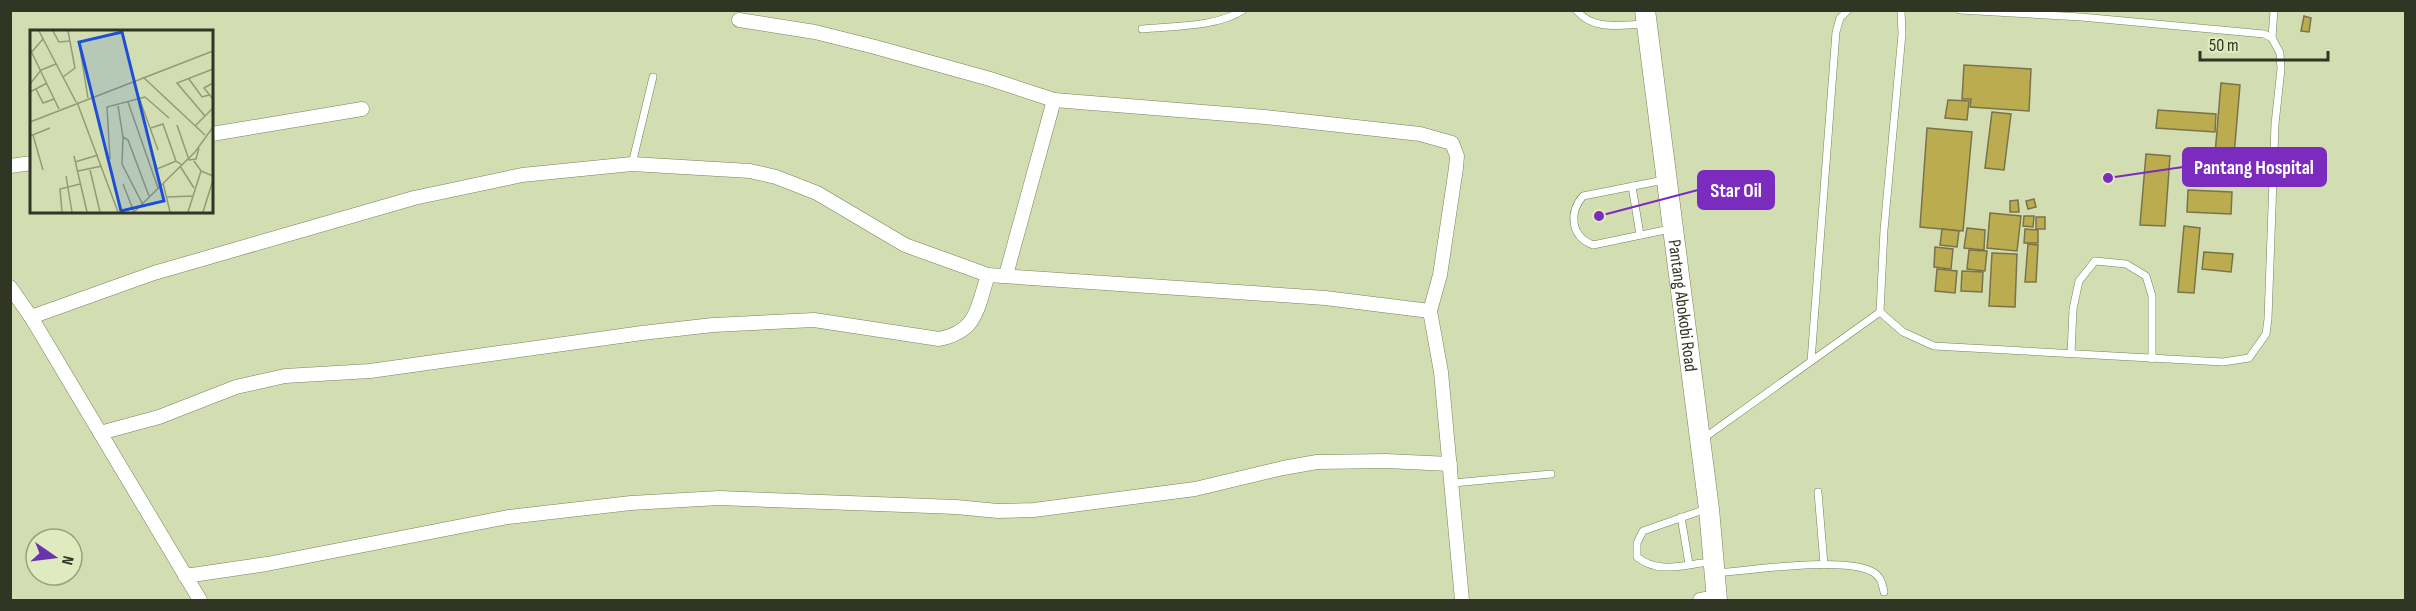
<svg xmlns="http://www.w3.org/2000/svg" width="2416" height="611" font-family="'Sofia Sans Condensed',sans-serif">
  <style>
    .building { fill: #bcac50; stroke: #7a734a; stroke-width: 1.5 }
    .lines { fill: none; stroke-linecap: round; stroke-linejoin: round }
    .lane-casing { stroke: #788259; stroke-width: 8 }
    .street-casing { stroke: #788259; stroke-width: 15 }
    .secondary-casing { stroke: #788259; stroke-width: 21 }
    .lane { stroke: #fff; stroke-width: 7 }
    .street { stroke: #fff; stroke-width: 14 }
    .secondary { stroke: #fff; stroke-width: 20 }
    .labels { text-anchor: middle; stroke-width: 5; stroke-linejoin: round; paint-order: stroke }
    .street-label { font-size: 18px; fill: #313524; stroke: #dfeabe }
    .inset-road { fill: none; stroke: #929a79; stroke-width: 1.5 }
    .view { fill: #1d4ed8; fill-opacity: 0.15; stroke: #1d4ed8; stroke-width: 3 }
    .inset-edge { fill: none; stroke: #313524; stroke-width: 3 }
    .leader { fill: none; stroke: #7b2cbf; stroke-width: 2 }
    .callout-dot { fill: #7b2cbf; stroke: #dfeabe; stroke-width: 2 }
    .callout { fill: #7b2cbf; stroke: #7b2cbf; stroke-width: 2 }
    .callout-label { font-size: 20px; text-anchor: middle; font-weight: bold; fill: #fff }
  </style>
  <rect width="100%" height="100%" fill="#d2ddb1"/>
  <g class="building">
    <polygon points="2304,16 2311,18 2309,32 2301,31"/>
    <polygon points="1964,65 2031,69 2029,111 1970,107 1971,99 1962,99"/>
    <polygon points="2221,83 2240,85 2232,179 2213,178"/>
    <polygon points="1948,100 1969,101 1967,120 1945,118"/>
    <polygon points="2158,110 2216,114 2215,132 2156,128"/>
    <polygon points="1992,112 2011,114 2004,170 1985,168"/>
    <polygon points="1927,128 1972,132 1963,231 1920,227"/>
    <polygon points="2146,154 2170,156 2165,226 2140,225"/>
    <polygon points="2188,190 2232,192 2231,214 2187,212"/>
    <polygon points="2034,199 2036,207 2028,209 2026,201"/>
    <polygon points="2018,200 2019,212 2010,212 2010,201"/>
    <polygon points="1990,213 2021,216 2017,251 1987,248"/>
    <polygon points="2024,216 2034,216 2033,227 2023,226"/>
    <rect x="2036" y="217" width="9" height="12"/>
    <polygon points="2184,226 2200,228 2194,293 2178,292"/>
    <polygon points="1967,228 1985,230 1984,250 1964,248"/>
    <polygon points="1942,229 1959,231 1957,247 1940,245"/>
    <polygon points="2025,229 2038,230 2038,243 2024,243"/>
    <polygon points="2028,244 2038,245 2036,282 2025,282"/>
    <polygon points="1935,247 1953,249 1951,269 1934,267"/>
    <polygon points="1969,250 1987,251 1985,271 1967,269"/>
    <polygon points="2204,252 2233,254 2231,272 2202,269"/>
    <polygon points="1992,253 2017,254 2015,307 1989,306"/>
    <polygon points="1937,269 1957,271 1955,293 1935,291"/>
    <polygon points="1962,271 1983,272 1982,292 1961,291"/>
  </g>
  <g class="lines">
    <g class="lane-casing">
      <g id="lane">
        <path d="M1576,10C1594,31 1619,25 1644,24"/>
        <path d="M1142,29C1172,26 1218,27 1243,10"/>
        <polyline points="2272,38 2274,10"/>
        <polyline points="632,164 653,77"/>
        <path d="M1664,180L1583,196C1569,212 1570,236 1593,245L1670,229"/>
        <polyline points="1632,186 1640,235"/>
        <polyline points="1880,312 1903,332 1934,346 2223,362 2249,358 2266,334 2268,319 2275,124 2281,69 2280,53 2272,38 2264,34 2081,17 1960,10"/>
        <polyline points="1880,312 1884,230 1902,34 1901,10"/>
        <polyline points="2071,353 2073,309 2079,281 2095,261 2126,264 2146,276 2152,296 2152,359"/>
        <polyline points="1811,361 1836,32 1840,18 1848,10"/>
        <polyline points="1704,438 1880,312"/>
        <polyline points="1453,483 1551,474"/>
        <polyline points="1818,492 1824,565"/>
        <path d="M1706,509L1643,531L1637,543V557C1659,575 1685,564 1711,562"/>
        <polyline points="1681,517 1689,564"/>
        <path d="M1717,573C1751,570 1846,556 1873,572C1881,577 1882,583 1884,592"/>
      </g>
    </g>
    <g class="street-casing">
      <g id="street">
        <polyline points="739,20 815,32 875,47 990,79 1054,100 1265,117 1420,134 1452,143 1457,156 1456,168 1440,275 1430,311 1441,372 1462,600"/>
        <polyline points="212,134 362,109"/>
        <polyline points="10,166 32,163"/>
        <polyline points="1006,275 1054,100"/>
        <polyline points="10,287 31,317 200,600"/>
        <polyline points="31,317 154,273 414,198 522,175 632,164 750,171 776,177 817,193 905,245 988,275 1325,298 1430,311"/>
        <path d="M100,433L159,417L236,387L285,376L370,371L642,333L713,325L814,320L939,339C978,331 977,308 988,275"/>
        <polyline points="185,576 267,564 508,517 631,503 719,498 956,507 998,511 1034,510 1195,489 1283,468 1317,462 1386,461 1450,464"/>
        <polyline points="1700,600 1717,597"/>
      </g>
    </g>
    <g class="secondary-casing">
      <g id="secondary">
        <path id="s1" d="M1645,10L1709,509L1717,600"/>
      </g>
    </g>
    <use href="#lane" class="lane"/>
    <use href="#street" class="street"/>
    <use href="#secondary" class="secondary"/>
  </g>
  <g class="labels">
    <g class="street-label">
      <text dy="6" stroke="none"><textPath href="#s1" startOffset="298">Pantang Abokobi Road</textPath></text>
    </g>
  </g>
  <g transform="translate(30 30)">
    <rect width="183" height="183" fill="#d2ddb1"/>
    <path class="inset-road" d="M9,1L46,72M23,1L29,12L40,11M49,13L58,68M0,19L29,79M0,24L13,9M33,47L45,38L38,1M113,47L175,105M159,49L172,67L179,65M103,51L128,120M183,53L174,58L183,69M0,54L11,40L26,34M6,59L13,73L24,69M0,62L17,53M47,72L88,182M98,72L128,158M88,76L93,107L92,134L112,173M175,86L147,53L183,39M0,92L183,21M147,95L159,130L166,129L169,118M165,96L183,78M121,98L133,94L146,131L152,135M3,105L13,140M0,106L20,98M93,107L98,110L119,166M44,126L57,182M80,129L77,77L115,67L139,88M124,130L127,139L146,131M164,131L171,141L183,146M45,132L68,125M150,136L164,158M60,140L70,182M48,141L72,136M36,146L42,182M133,153L140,182M93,154L104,182M137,167L163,166M32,182L30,159L50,154M104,182L165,122L183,97M158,182L171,141M173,182L183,150"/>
    <path class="view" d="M92,2L134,171L91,181L49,12Z"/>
    <rect width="183" height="183" class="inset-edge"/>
  </g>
  <path class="leader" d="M2108 178L2183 167M1599 216L1698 190"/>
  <g class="callout-dot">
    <circle cx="2108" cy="178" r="6"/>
    <circle cx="1599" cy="216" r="6"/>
  </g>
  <g class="callout">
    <rect x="2183" y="148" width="143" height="38" rx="6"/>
    <rect x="1698" y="171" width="76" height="38" rx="6"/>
  </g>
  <g class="callout-label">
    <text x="2254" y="174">Pantang Hospital</text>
    <text x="1736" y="197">Star Oil</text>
  </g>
  <rect width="2416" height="611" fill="none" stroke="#313524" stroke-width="24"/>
  <g transform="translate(54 557) rotate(104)"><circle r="28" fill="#dfeabe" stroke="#99a280" stroke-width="1.5"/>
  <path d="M0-4.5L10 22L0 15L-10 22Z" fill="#6935ac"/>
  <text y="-9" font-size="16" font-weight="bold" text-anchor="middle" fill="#313524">N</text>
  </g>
  <path d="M2200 51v9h128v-9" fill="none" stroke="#313524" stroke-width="3"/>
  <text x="2209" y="51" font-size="18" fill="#313524" stroke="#dfeabe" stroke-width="4.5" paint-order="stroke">50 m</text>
</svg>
